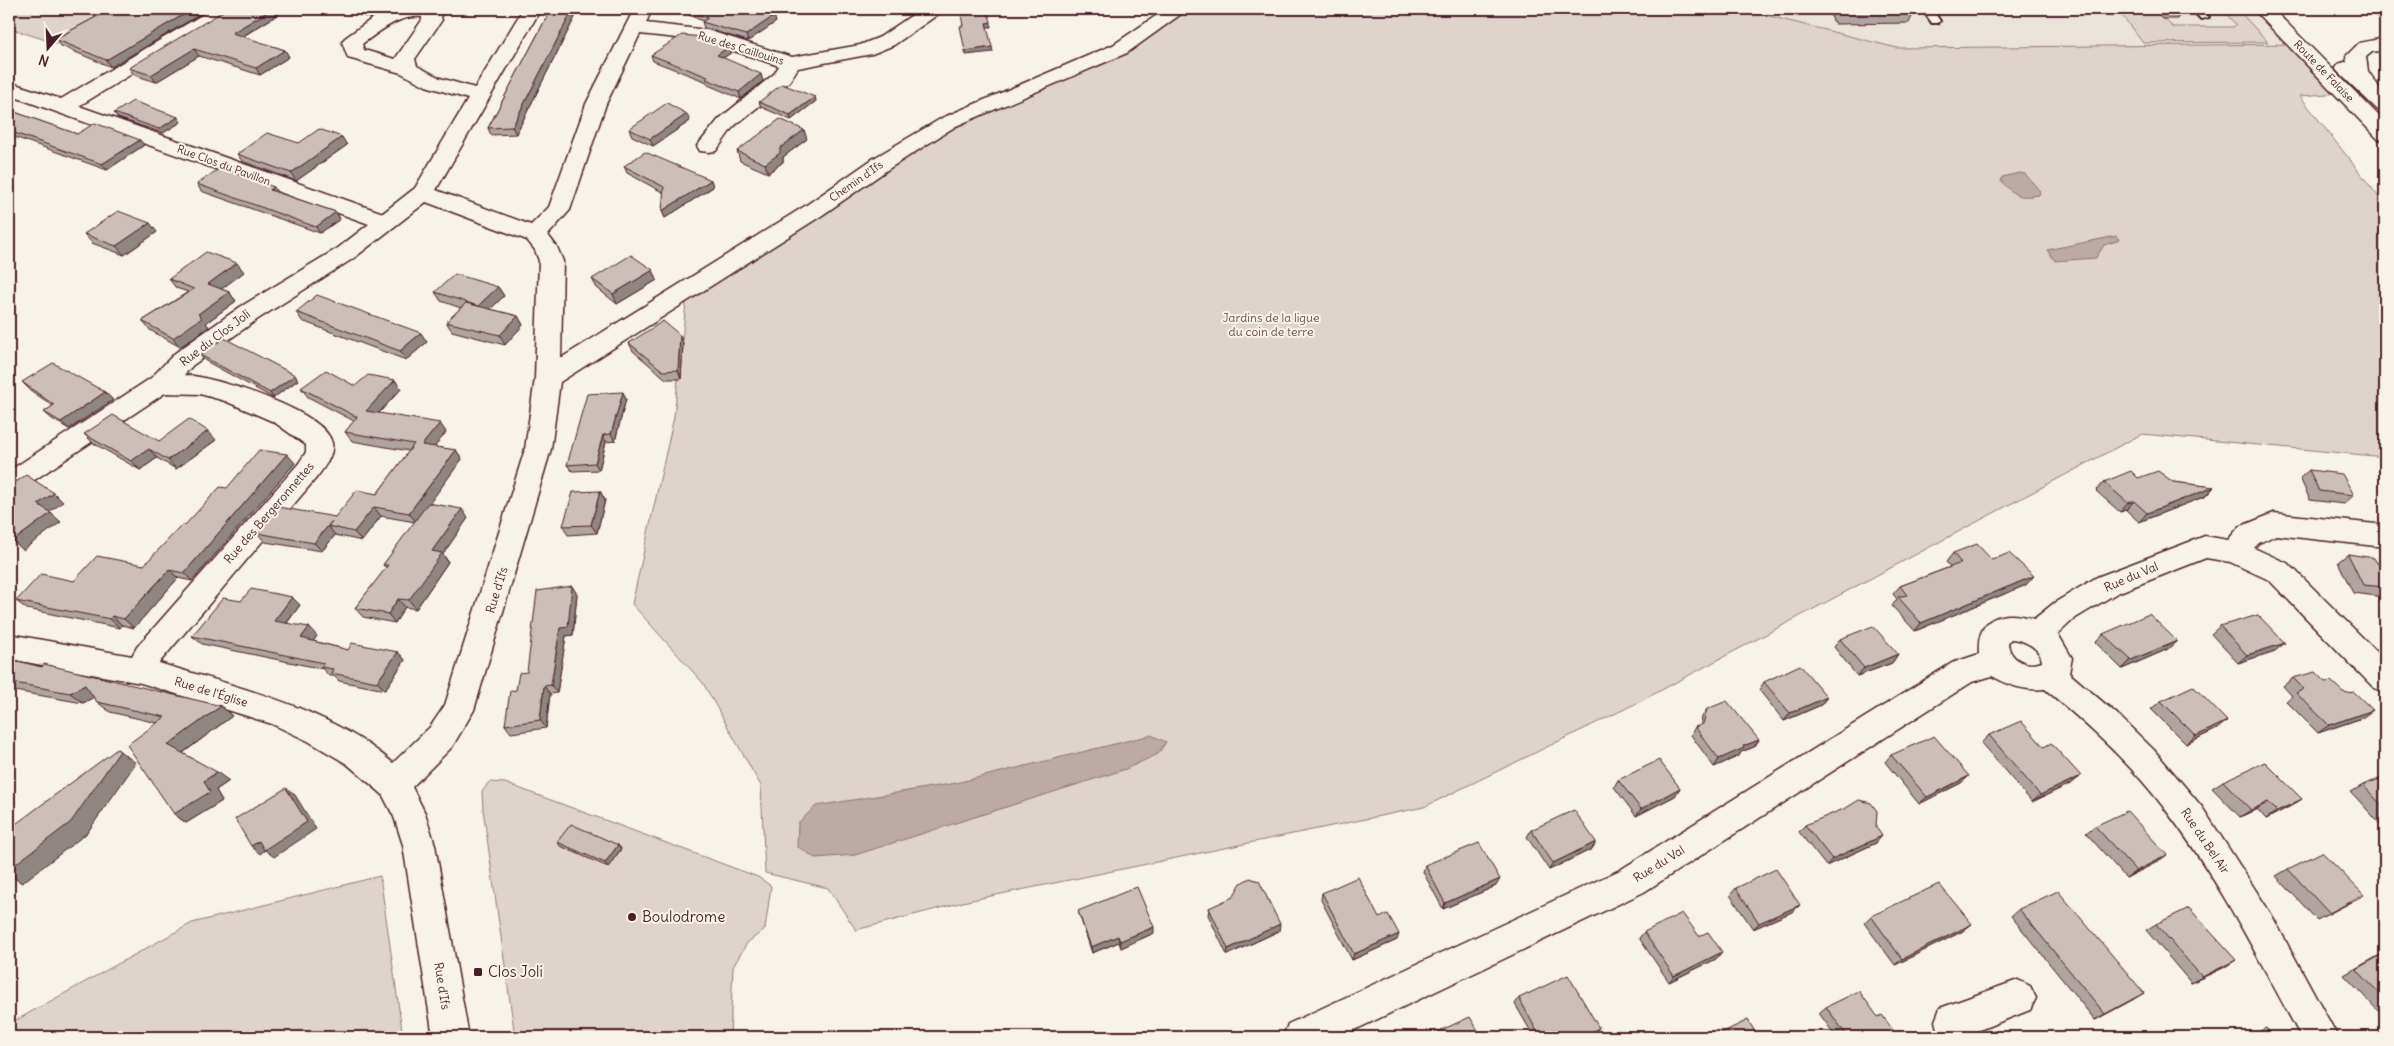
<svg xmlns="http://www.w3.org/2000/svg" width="2394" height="1046" font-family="Delius,sans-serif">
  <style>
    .built { fill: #eae3da }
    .green { fill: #ded4cc; stroke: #947a7c }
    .water { fill: #bcaaa7; stroke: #8e7275 }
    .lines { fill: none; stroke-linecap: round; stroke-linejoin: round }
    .lane-casing { stroke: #4a1f2b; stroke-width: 4 }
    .street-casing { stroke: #4a1f2b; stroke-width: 3 }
    .secondary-casing { stroke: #4a1f2b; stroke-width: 3 }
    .lane { fill: #f7f3e8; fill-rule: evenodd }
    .street { fill: #f7f3e8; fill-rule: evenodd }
    .secondary { fill: #f7f3e8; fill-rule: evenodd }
    .wall { fill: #afa49f; stroke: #4a1f2b }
    .shaded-wall { fill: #8f8682; stroke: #4a1f2b }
    .building { fill: #ccbfb9; stroke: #4a1f2b }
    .poi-dot { fill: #4a1f2b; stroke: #f7f3e8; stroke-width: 2 }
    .labels { text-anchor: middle; stroke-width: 4; stroke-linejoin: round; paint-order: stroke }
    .far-street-label { font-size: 11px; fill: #4a1f2b; stroke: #f7f3e8 }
    .park-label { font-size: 12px; fill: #6f4c53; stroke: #f7f3e8 }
    .street-label { font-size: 12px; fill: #4a1f2b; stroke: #f7f3e8 }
    .near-poi-label { font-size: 15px; fill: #4a1f2b; stroke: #f7f3e8; text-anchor: start }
  </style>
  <rect width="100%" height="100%" fill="#f7f3e8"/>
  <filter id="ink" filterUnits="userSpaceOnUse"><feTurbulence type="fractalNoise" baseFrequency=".02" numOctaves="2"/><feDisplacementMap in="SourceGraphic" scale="10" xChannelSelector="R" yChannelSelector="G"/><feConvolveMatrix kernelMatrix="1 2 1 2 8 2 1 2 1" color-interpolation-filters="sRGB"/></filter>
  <g filter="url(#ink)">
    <polygon class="built" points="1741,9 2269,9 2304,44 1897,48"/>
    <g class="green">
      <polygon points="9,9 125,9 61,45 9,28"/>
      <polygon points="1174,9 1741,9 1897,48 2304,44 2354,92 2300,96 2385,205 2385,457 2142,434 1637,703 1424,807 967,901 856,930 828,888 765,873 761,786 703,683 632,604 674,417 687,293 881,159 1127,44"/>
      <polygon points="2117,9 2153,9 2173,27 2233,27 2236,25 2222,9 2237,9 2268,42 2143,43"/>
      <polygon points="489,782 505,783 758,877 771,886 765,929 747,943 733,967 730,1037 515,1037 483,809 482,792"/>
      <polygon points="380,876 403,1037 9,1037 9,1024 192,923"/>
    </g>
    <g class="water">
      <path d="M2019,173L2025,174L2040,191L2039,195C2018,198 2016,197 2001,181L2002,177Z"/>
      <polygon points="2116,236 2120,240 2104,245 2096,258 2055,261 2047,250"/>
      <polygon points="1151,735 1166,742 1158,754 1126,769 855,855 815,858 797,846 798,823 816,806 956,783"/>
    </g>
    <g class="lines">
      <g class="lane-casing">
        <g id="lane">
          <polygon points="1922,9 1932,9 1940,21 1938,23 1932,23"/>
          <polygon points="2191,9 2201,9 2209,17 2201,19"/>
        </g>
      </g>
      <g class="street-casing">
        <g id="street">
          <path d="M212,9H235L232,13L79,106L383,213L415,188L468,99L426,86L401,73L348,58L342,42L345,38L373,18L391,10L438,9L442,20L415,59L417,66L440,78L475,88L523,9H541L436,190L531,225L549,207L586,104L634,9H652L646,23L707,30L792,57L860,45L880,37L921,9H942L940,13L894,45L872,54L798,68L789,82L733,127L716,151L708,152L700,151L697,146L719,119L774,74L779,66L704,41L640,34L606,104L570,210L548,235L557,247L563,261L561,358L805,206L874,158L942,118L1113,45L1166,9H1188L1127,53L956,126L890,168L821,216L560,382L551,449L474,710L452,747L412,787L425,813L435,845L469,1037H433L403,845L394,817L382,794L347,764L308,741L272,724L141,683L9,659V634L132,656L137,647L299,463L306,452V445L274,422L225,401L200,394L165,393L18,491L9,494V471L151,378L175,353L240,307L338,248L369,224L9,95V82L61,99ZM422,17V20L395,59L364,50L362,44C381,31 398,15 422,17ZM426,202L527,240L535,250L539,261L535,378L525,449L445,705L430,727L393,763C327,707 240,688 159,663L317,477C324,467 334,456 332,443C326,411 213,376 184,375L193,365L258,319L354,258Z"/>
          <polygon points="2385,38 2385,50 2372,52 2366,57 2368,71 2385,96 2382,100 2375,102 2368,100 2348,71 2346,56 2359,43"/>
          <path d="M2274,513L2385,525V547L2276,535L2259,543L2254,548L2289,564L2385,660V692L2374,688L2269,580L2230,562L2206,558L2117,593L2074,619L2058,634L2072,658L2069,673L2118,715L2154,750L2202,807L2271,914L2338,1037H2301C2259,960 2219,879 2165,809C2131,764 2088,725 2045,689C2025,691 2010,686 1992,676L1972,682L1644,892L1340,1037H1283L1288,1024L1620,870L1952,663L1979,654C1976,617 2002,609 2034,619L2054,603L2097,577L2205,536L2228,540L2239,527ZM2011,639C2025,640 2041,648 2042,662C2025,668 2009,659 2008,642Z"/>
          <polygon points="2018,980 2030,986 2036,998 2030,1010 1974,1032 1975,1037 1939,1037 1935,1021 1940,1008"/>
        </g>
      </g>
      <g class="secondary-casing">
        <g id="secondary">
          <polygon points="2253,9 2273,9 2385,122 2385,140 2378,139"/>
          <polygon points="2345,62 2352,64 2385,95 2385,112 2378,110 2338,72 2335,68 2338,64"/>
        </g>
      </g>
      <use href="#lane" class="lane"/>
      <use href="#street" class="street"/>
      <use href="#secondary" class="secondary"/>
    </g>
    <g class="wall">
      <polygon points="111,9 111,67 61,46 55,39"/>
      <polygon points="342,9 384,9 370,18 343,10"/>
      <polygon points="551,9 574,9 576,15 516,134 491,135 488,128"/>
      <polygon points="674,9 754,9 774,16 776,22 748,41 704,28 702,22 703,21"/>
      <polygon points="1827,9 1914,9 1915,10 1909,23 1835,24"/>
      <polygon points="2153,9 2184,9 2177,19 2162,19"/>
      <polygon points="2368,9 2385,9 2385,19 2379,19"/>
      <polygon points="279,14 242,37 285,50 289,57 260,75 199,56 156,82 134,75 129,68"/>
      <polygon points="732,52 723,58 763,81 741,99 708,85 707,82 653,61 651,55"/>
      <polygon points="815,97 816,101 791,120 761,107 759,102"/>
      <polygon points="9,110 77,134 144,145 107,170 9,135"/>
      <polygon points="114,113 181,122 163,133 118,118"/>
      <polygon points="690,121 653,146 632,136 629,129"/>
      <polygon points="807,139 783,157 783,162 768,173 740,161 737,151"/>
      <polygon points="299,143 347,145 296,181 242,161 237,154"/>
      <polygon points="624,166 711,180 713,187 665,218 662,211 664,193 627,173"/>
      <polygon points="197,184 278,193 336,212 340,219 320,233 201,191"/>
      <polygon points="157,232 124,255 92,243 84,234"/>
      <polygon points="653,270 657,280 617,304 597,288 592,279"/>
      <polygon points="244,272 221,289 229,292 236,301 206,323 209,327 180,347 150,330 142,321 188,292 176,288 169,279"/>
      <polygon points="498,287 504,296 490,309 518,316 523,325 505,345 452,331 446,322 461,308 441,301 435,292"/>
      <polygon points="296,312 427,342 406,360 302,321"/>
      <polygon points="629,343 683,343 681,379 666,379 633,351"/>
      <polygon points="200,355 298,380 273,398 204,360"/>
      <polygon points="395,380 401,389 379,413 446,432 434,447 456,450 462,459 429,503 468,518 443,554 448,562 416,609 405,607 395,623 363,617 355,608 386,568 383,565 415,522 381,516 362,541 335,535 322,551 265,542 257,533 335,517 377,494 409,451 352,441 345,432 354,421 308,397 301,388 355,386"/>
      <polygon points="22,382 113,400 69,429 52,419 44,412 53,406 30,390"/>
      <polygon points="626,399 615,441 606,442 599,470 572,471 567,465"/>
      <polygon points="84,434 159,441 216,440 176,469 157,458 140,470 93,443"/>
      <polygon points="295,463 192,581 178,578 134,628 122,625 120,628 27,609 16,601 74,581 144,565 185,525 227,488"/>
      <polygon points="2309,470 2354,495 2344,504 2310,500 2300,478"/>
      <polygon points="2138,478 2173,482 2214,487 2206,496 2139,522 2126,510 2120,512 2096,491 2104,482"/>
      <polygon points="600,491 605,500 597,533 568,535 563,526"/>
      <polygon points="1953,553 2026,585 1915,631 1892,606 1897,599 1893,594 1900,586 1950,567 1946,562"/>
      <polygon points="2348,554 2377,563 2385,564 2385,597 2353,593 2338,562"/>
      <polygon points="577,594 573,635 566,636 557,693 550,694 546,728 511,733 505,725 516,690 527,672"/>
      <polygon points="292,597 300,605 287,623 317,636 313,641 348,650 398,652 405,660 385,690 339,681 334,676 329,676 323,669 202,644 192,636 241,601"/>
      <polygon points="2220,626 2275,651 2238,663 2211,634"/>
      <polygon points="2103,634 2168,649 2122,669 2095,642"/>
      <polygon points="1840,639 1898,654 1892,663 1857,676 1834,647"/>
      <polygon points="9,659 221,706 232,716 183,753 229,781 216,790 222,801 186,823 174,814 157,723 110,712 97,702 94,697 83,703 9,690"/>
      <polygon points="2293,678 2362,718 2318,733 2286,701 2292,696 2283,686"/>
      <polygon points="1764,682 1827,697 1821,705 1784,721 1759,690"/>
      <polygon points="2161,701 2217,729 2186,744 2151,709"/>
      <polygon points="1707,709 1759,740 1754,747 1741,752 1739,756 1714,767 1691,735 1695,727 1700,726 1702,717"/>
      <polygon points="1989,735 2044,747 2081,776 2072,783 2032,802 1981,743"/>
      <polygon points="1891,755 1969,776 1961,783 1919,804 1885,762"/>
      <polygon points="2385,777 2385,823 2381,825 2351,792 2363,785"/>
      <polygon points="1618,780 1680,788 1675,796 1636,816 1614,787"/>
      <polygon points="2223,781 2291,806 2266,819 2257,809 2240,817 2212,788"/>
      <polygon points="1805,825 1876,827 1876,843 1826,866 1799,832"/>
      <polygon points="2095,826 2157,862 2126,878 2086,833"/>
      <polygon points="1531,830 1596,842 1592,849 1549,870 1527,837"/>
      <polygon points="557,842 618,845 621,849 608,867 560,846"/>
      <polygon points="1425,865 1496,886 1443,909 1423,872"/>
      <polygon points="2288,869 2352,902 2317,920 2276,876"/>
      <polygon points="1736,888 1794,911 1753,929 1730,895"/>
      <polygon points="1322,893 1379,918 1397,940 1352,960 1321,900"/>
      <polygon points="1209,908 1279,931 1227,955 1208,915"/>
      <polygon points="2019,909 2134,999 2095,1020 2011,916"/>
      <polygon points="1078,911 1154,933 1121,948 1119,942 1092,953"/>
      <polygon points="1871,916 1963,931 1895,965 1864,923"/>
      <polygon points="2156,924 2225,967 2191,983 2146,930"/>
      <polygon points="1644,932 1699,936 1716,959 1669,982 1639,938"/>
      <polygon points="2385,952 2385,1013 2382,1015 2344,975"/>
      <polygon points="1519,998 1594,1034 1588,1037 1534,1037 1515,1004"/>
      <polygon points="1826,1007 1878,1017 1898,1037 1836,1037 1819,1013"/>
    </g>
    <g class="shaded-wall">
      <polygon points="193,9 209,9 111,67 106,60"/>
      <polygon points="272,9 276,9 279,14 236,40 232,33"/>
      <polygon points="370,9 384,9 370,18 366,11"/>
      <polygon points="573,9 574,9 576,15 516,134 512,127"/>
      <polygon points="774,16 776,22 748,41 746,35"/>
      <polygon points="991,22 991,27 987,27 986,23"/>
      <polygon points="730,46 732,52 719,61 717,55"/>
      <polygon points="992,47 993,52 966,55 965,51"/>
      <polygon points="194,49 199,56 156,82 151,75"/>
      <polygon points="285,50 289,57 260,75 256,68"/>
      <polygon points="761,74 763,81 741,99 739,92"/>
      <polygon points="815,97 816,101 791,120 790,115"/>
      <polygon points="687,114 690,121 653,146 650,139"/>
      <polygon points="178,117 181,122 163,133 159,129"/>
      <polygon points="804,130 807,139 783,157 783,162 768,173 765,164 780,148"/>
      <polygon points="342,137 347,145 296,181 291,173"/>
      <polygon points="140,140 144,145 107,170 102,164"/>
      <polygon points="711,180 713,187 665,218 662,211"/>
      <polygon points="274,187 278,194 270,190"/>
      <polygon points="336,212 340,219 320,233 316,227"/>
      <polygon points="150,223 157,232 124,255 116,246"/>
      <polygon points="237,263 244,272 216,293 208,284"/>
      <polygon points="653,270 657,280 617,304 613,294"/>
      <polygon points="498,287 504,296 484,315 478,306"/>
      <polygon points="229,292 236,301 206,323 209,327 180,347 173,338 198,314"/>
      <polygon points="518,316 523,325 505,345 500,335"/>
      <polygon points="421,333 427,342 406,360 400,351"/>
      <polygon points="680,335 683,343 681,379 678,370"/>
      <polygon points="295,375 298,380 273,398 270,393"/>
      <polygon points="395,380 401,389 372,420 366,411"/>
      <polygon points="105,392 113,400 69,429 61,422"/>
      <polygon points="623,392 626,399 615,441 611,434"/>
      <polygon points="440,423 446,432 429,454 422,445"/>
      <polygon points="208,431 216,440 176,469 168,460"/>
      <polygon points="603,435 606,442 599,470 595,463"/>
      <polygon points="149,449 157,458 140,470 131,461"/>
      <polygon points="456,450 462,459 416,522 409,513"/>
      <polygon points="287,454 295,463 192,581 184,573"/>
      <polygon points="2214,487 2206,496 2139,522 2147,513"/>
      <polygon points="600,491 605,500 597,533 591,525"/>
      <polygon points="54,493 63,502 48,513 38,504"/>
      <polygon points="2134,501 2126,510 2120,512 2128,503"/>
      <polygon points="374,507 381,516 362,541 354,532"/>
      <polygon points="462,509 468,518 443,554 448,562 416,609 409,600 432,551"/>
      <polygon points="51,513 61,522 23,550 13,541"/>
      <polygon points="328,526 335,535 322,551 314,543"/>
      <polygon points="9,539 13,543 9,546"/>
      <polygon points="169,570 178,578 134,628 124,619"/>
      <polygon points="2034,576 2026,585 1915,631 1921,623"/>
      <polygon points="572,586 577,594 573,635 566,636 557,693 551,685 560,628"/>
      <polygon points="292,597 300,605 282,629 274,621"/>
      <polygon points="398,599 405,607 395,623 388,614"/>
      <polygon points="112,616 122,625 120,628 110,619"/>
      <polygon points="309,627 317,636 309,647 301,638"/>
      <polygon points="2177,641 2168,649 2122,669 2131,660"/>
      <polygon points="2285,643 2275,651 2238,663 2247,655"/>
      <polygon points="398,652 405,660 385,690 377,682"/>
      <polygon points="1898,654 1892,663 1857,676 1864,668"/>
      <polygon points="85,685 98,695 83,703 70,693"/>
      <polygon points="544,686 550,694 546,728 540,720"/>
      <polygon points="1827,697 1821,705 1784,721 1790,713"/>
      <polygon points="221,706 232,716 180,755 168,745"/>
      <polygon points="2373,710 2362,718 2318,733 2329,725"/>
      <polygon points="2227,721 2217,729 2186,744 2196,736"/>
      <polygon points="1759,740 1754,747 1741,752 1739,756 1714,767 1719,759 1743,746"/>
      <polygon points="117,749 136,763 87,833 22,883 9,875 9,869"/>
      <polygon points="217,772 229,781 216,790 222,801 186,823 174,814 204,781"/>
      <polygon points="1969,776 1961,783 1919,804 1927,797"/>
      <polygon points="2081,776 2072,783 2032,802 2040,795"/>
      <polygon points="286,788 295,795 316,829 274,857 265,850 260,854 251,846 259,841"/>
      <polygon points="1680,788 1675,796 1636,816 1641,809"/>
      <polygon points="2302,799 2291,806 2266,819 2277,811"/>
      <polygon points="2268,802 2257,809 2240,817 2251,810"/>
      <polygon points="1882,836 1876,843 1826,866 1832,859"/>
      <polygon points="1596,842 1592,849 1549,870 1553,863"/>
      <polygon points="618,845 621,849 608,867 605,863"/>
      <polygon points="2167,855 2157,862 2126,878 2136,871"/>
      <polygon points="1500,879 1496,886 1443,909 1445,903"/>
      <polygon points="1800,905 1794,911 1753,929 1759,923"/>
      <polygon points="1280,924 1279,931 1227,955 1228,949"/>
      <polygon points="1972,924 1963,931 1895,965 1902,959"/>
      <polygon points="1154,927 1154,933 1121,948 1120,941"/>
      <polygon points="1399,934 1397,940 1352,960 1354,954"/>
      <polygon points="1118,936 1119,942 1092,953 1091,947"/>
      <polygon points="1722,952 1716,959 1669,982 1674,976"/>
      <polygon points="2236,960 2225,967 2191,983 2202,977"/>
      <polygon points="2144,993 2134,999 2095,1020 2105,1014"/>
      <polygon points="1599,1028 1594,1034 1588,1037 1581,1037"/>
    </g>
    <g class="building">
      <polygon points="111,9 193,9 106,60 55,39"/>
      <polygon points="227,9 272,9 232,33 285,50 256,68 194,49 151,75 129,68"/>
      <polygon points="358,9 370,9 366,11"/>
      <polygon points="551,9 573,9 512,127 488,128"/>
      <polygon points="686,9 754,9 774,16 746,35 702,22 708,18"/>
      <polygon points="960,9 987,9 991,22 986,23 992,47 965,51 960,26 963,26"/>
      <polygon points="1839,9 1914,9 1915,10 1841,11"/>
      <polygon points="682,35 702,37 730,46 717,55 761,74 739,92 706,79 708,77 651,55"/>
      <polygon points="782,84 815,97 790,115 759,102"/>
      <polygon points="133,101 178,117 159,129 114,113"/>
      <polygon points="667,103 687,114 650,139 629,129"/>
      <polygon points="9,110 77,134 95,123 140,140 102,164 9,131"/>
      <polygon points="780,119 804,130 780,148 780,153 765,164 737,151"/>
      <polygon points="319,129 342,137 291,173 237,154 267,133 299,143"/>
      <polygon points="645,152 711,180 662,211 664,187 624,166"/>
      <polygon points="220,168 274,187 270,190 336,212 316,227 197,184"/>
      <polygon points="118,211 150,223 116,246 84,234"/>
      <polygon points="206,252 237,263 208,284 229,292 198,314 202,318 173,338 142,321 194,289 169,279"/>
      <polygon points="631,255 653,270 613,294 592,279"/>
      <polygon points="455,274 498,287 478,306 435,292"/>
      <polygon points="317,295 421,333 400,351 296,312"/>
      <polygon points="466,303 518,316 500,335 446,322"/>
      <polygon points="663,321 680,335 678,370 663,371 629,343"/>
      <polygon points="224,338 295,375 270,393 200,355"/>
      <polygon points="53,363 105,392 61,422 44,412 54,405 22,382"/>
      <polygon points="326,370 355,386 368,375 395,380 366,411 440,423 422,445 456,450 409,513 374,507 354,532 328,526 332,521 314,543 257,533 278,507 335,517 357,490 377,494 414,444 345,432 357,417 301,388"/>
      <polygon points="623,392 611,434 603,435 595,463 567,465 587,394"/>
      <polygon points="113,415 159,441 189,419 208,431 168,460 149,449 131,461 84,434"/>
      <polygon points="259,450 287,454 184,573 169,570 124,619 112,616 110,619 16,601 41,574 74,581 97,556 144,565 182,525 185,525 220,487 227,488"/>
      <polygon points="2309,470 2342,474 2354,495 2319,491"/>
      <polygon points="2131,471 2138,478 2158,471 2173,482 2214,487 2147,513 2134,501 2128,503 2104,482"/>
      <polygon points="26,475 54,493 38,504 51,513 13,541 9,538 9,487"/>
      <polygon points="600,491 591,525 563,526 573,492"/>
      <polygon points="428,503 462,509 432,551 442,553 409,600 398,599 388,614 355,608 388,565 383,565"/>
      <polygon points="1977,544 1992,560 2009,553 2034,576 1921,623 1898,597 1907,595 1900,586 1961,563 1953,553"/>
      <polygon points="2348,554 2374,558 2377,563 2385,564 2385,587 2363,585"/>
      <polygon points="572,586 568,627 560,628 551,685 544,686 540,720 505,725 510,691 516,690 519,673 527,672 537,591"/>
      <polygon points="251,589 292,597 274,621 309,627 301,638 348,650 352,643 398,652 377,682 331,673 333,669 321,667 324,663 192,636 223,598 241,601"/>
      <polygon points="2149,614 2177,641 2131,660 2103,634"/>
      <polygon points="2258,615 2285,643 2247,655 2220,626"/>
      <polygon points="1873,626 1898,654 1864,668 1840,639"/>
      <polygon points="9,659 42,667 44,664 221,706 168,745 217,772 204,781 210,792 174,814 127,745 165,717 97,702 85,685 70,693 9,682"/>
      <polygon points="1800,665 1827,697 1790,713 1764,682"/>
      <polygon points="2315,672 2325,682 2331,681 2343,692 2348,693 2354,692 2373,710 2329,725 2296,693 2304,689 2293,678"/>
      <polygon points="2193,686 2227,721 2196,736 2161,701"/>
      <polygon points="1727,701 1759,740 1743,746 1744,748 1719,759 1695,727 1703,724 1707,709"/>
      <polygon points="2021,721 2044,747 2051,743 2081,776 2040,795 1989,735"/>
      <polygon points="1934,736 1969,776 1927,797 1891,755"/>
      <polygon points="117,749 120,751 71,822 9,869 9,829"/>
      <polygon points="1659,760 1680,788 1641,809 1618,780"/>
      <polygon points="2265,762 2302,799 2277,811 2268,802 2251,810 2223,781"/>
      <polygon points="2385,777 2385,809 2363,785"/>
      <polygon points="286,788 307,822 264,850 259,841 251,846 235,819"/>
      <polygon points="1859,800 1871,803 1877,811 1876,827 1882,836 1832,859 1805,825 1846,808"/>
      <polygon points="1574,810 1596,842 1553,863 1531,830"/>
      <polygon points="2127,811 2167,855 2136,871 2095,826"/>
      <polygon points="571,824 618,845 605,863 557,842"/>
      <polygon points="1479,843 1500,879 1445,903 1425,865"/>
      <polygon points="2322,852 2364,895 2329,913 2288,869"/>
      <polygon points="1776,869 1800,905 1759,923 1736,888"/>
      <polygon points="1358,877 1379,918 1388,914 1399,934 1354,954 1322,893"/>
      <polygon points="1250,878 1259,881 1280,924 1228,949 1209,908 1233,897 1241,883"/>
      <polygon points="1939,884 1972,924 1902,959 1871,916"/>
      <polygon points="1137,887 1154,927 1120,941 1118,936 1091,947 1078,911"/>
      <polygon points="2058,891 2144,993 2105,1014 2019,909"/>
      <polygon points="2189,908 2236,960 2202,977 2156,924"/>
      <polygon points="1682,913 1699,936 1708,932 1722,952 1674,976 1644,932"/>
      <polygon points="2385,953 2385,999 2356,969"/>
      <polygon points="1568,975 1599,1028 1581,1037 1540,1037 1519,998"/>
      <polygon points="1859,991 1878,1017 1882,1015 1898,1037 1848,1037 1826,1007"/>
      <polygon points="1470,1017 1482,1037 1426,1037"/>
      <polygon points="1748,1020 1758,1037 1713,1037"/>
      <polygon points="2266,1028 2274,1037 2248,1037"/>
    </g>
  </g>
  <g class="poi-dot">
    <circle cx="632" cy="917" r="5"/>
    <rect x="473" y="967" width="10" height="10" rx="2.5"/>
  </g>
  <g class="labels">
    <g class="far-street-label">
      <text transform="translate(741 48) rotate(17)" y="4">Rue des Caillouins</text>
      <text transform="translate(2324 71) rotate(46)" y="4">Route de Falaise</text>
      <text transform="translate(224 165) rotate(20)" y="4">Rue Clos du Pavillon</text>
      <text transform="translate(856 181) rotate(-35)" y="4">Chemin d'Ifs</text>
    </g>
    <g class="park-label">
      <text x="1271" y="322">Jardins de la ligue<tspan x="1271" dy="14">du coin de terre</tspan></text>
    </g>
    <g class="street-label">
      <text transform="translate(215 338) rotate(-37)" y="4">Rue du Clos Joli</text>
      <text transform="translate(269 513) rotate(-49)" y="4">Rue des Bergeronnettes</text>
      <text transform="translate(2131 577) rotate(-23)" y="4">Rue du Val</text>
      <text transform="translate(497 590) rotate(-73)" y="4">Rue d'Ifs</text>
      <text transform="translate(211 692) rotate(17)" y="4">Rue de l'Église</text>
      <text transform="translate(2205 841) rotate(56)" y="4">Rue du Bel Air</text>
      <text transform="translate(1659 864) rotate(-32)" y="4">Rue du Val</text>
      <text transform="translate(442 986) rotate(81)" y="4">Rue d'Ifs</text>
    </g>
    <g class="near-poi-label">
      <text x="642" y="922">Boulodrome</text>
      <text x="488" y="977">Clos Joli</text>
    </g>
  </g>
  <rect width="2394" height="1046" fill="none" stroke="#f7f3e8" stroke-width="30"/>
  <rect x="15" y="15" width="2364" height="1016" fill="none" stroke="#4a1f2b" stroke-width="2" filter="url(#ink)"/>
  <g transform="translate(48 48) rotate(199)" stroke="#f7f3e8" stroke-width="4" paint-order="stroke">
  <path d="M0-4L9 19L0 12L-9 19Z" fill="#4a1f2b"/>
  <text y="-8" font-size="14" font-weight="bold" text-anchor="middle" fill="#4a1f2b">N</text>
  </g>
</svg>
